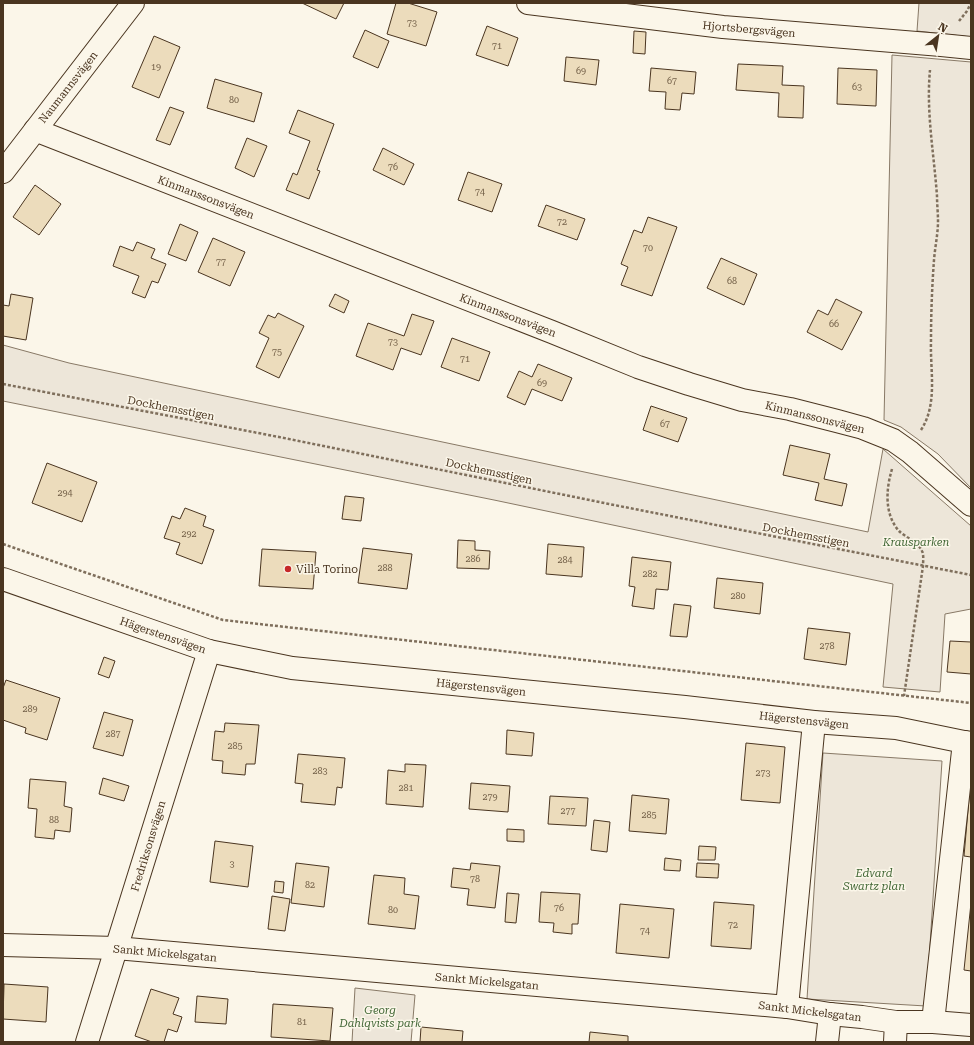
<svg xmlns="http://www.w3.org/2000/svg" width="974" height="1045" font-family="'Roboto Serif',serif">
  <style>
    .green { fill: #ede6d9; stroke: #887966 }
    .building { fill: #ecdcbc; stroke: #4a3520 }
    .lines { fill: none; stroke-linecap: round; stroke-linejoin: round }
    .minor-casing { stroke: #4a3520; stroke-width: 24 }
    .path { stroke: #7f6f5c; stroke-width: 2.5; stroke-dasharray: 3 2; stroke-linecap: butt }
    .minor { stroke: #fbf6e9; stroke-width: 22 }
    .poi-dot { fill: #c62828; stroke: #fbf6e9; stroke-width: 1.5 }
    .labels { text-anchor: middle; stroke-width: 3; stroke-linejoin: round; paint-order: stroke }
    .number-label { font-size: 9px; fill: #725f47 }
    .street-label { font-size: 11px; fill: #4a3520; stroke: #fbf6e9 }
    .park-label { font-size: 11px; font-style: italic; fill: #436837; stroke: #fbf6e9 }
    .poi-label { font-size: 11px; fill: #4a3520; stroke: #fbf6e9; text-anchor: start }
  </style>
  <rect width="100%" height="100%" fill="#fbf6e9"/>
  <g class="green">
    <polygon points="919,3 971,3 971,37 917,31"/>
    <polygon points="892,55 971,62 971,488 938,454 901,427 884,420"/>
    <polygon points="3,345 69,363 868,532 883,449 971,526 971,609 945,614 940,692 883,687 893,584 494,500 3,401"/>
    <polygon points="823,753 942,761 926,1006 807,999"/>
    <polygon points="355,988 415,995 411,1042 352,1042"/>
  </g>
  <g class="building">
    <polygon points="302,3 344,3 336,19"/>
    <polygon points="396,3 408,3 437,12 426,46 387,34"/>
    <polygon points="487,26 518,38 508,66 476,55"/>
    <polygon points="365,30 389,41 378,68 353,57"/>
    <polygon points="634,31 646,32 645,54 633,53"/>
    <polygon points="154,36 180,47 159,98 132,87"/>
    <polygon points="566,57 599,60 596,85 564,81"/>
    <polygon points="738,64 783,66 782,85 804,86 803,118 778,117 779,93 736,90"/>
    <polygon points="651,68 696,72 694,94 682,93 680,110 665,109 666,92 649,91"/>
    <polygon points="838,68 877,70 876,106 837,104"/>
    <polygon points="215,79 262,93 254,122 207,108"/>
    <polygon points="170,107 184,112 170,145 156,140"/>
    <polygon points="298,110 334,124 317,170 320,171 309,199 286,190 293,173 297,175 310,141 289,133"/>
    <polygon points="247,138 267,146 254,177 235,168"/>
    <polygon points="383,148 414,164 404,185 373,170"/>
    <polygon points="468,172 502,184 492,212 458,200"/>
    <polygon points="35,185 61,204 39,235 13,217"/>
    <polygon points="546,205 585,219 577,240 538,226"/>
    <polygon points="648,217 677,227 652,296 621,285 628,267 621,264 634,230 642,233"/>
    <polygon points="180,224 198,232 186,261 168,254"/>
    <polygon points="213,238 245,252 230,286 198,272"/>
    <polygon points="137,242 155,249 151,258 166,264 158,283 152,281 145,298 132,293 139,276 113,266 120,246 133,251"/>
    <polygon points="721,258 757,274 744,305 707,288"/>
    <polygon points="11,294 33,298 26,340 3,336 3,305 9,306"/>
    <polygon points="335,294 349,301 344,313 329,306"/>
    <polygon points="836,299 862,312 842,350 807,332 818,310 828,315"/>
    <polygon points="278,313 304,326 279,378 256,367 269,338 259,333 268,315 275,318"/>
    <polygon points="412,314 434,321 421,355 401,348 393,370 356,356 368,323 404,336"/>
    <polygon points="452,338 490,352 479,381 441,367"/>
    <polygon points="538,364 572,378 562,401 532,389 525,405 507,397 519,371 532,377"/>
    <polygon points="651,406 687,418 678,442 643,430"/>
    <polygon points="790,445 830,454 824,479 847,484 842,506 815,500 819,483 783,475"/>
    <polygon points="47,463 97,482 82,522 32,503"/>
    <polygon points="345,496 364,498 361,521 342,519"/>
    <polygon points="185,508 206,516 203,526 214,530 202,564 176,554 180,543 164,538 172,516 180,519"/>
    <polygon points="458,540 475,541 475,550 490,551 489,569 457,568"/>
    <polygon points="548,544 584,547 582,577 546,574"/>
    <polygon points="363,548 412,554 407,589 358,583"/>
    <polygon points="262,549 316,552 313,589 259,586"/>
    <polygon points="632,557 671,562 668,590 656,589 654,609 632,606 635,587 629,586"/>
    <polygon points="717,578 763,583 760,614 714,608"/>
    <polygon points="674,604 691,606 687,637 670,636"/>
    <polygon points="808,628 850,633 846,665 804,659"/>
    <polygon points="950,641 971,642 971,674 947,672"/>
    <polygon points="104,657 115,661 109,678 98,674"/>
    <polygon points="6,680 60,698 47,740 25,733 26,728 3,720 3,688"/>
    <polygon points="104,712 133,720 123,756 93,748"/>
    <polygon points="225,723 259,725 255,764 246,764 245,775 222,773 223,761 212,760 215,731 224,732"/>
    <polygon points="507,730 534,733 532,756 506,754"/>
    <polygon points="746,743 785,747 780,803 741,800"/>
    <polygon points="298,754 345,758 342,788 337,787 335,805 301,802 303,784 295,783"/>
    <polygon points="405,764 426,765 423,807 386,804 388,770 405,772"/>
    <polygon points="971,776 971,857 964,856"/>
    <polygon points="103,778 129,786 124,801 99,794"/>
    <polygon points="30,779 66,782 64,806 72,808 70,832 55,830 54,839 35,837 37,809 28,808"/>
    <polygon points="471,783 510,786 508,812 469,809"/>
    <polygon points="632,795 669,799 666,834 629,831"/>
    <polygon points="550,796 588,798 586,826 548,824"/>
    <polygon points="594,820 610,822 607,852 591,850"/>
    <polygon points="507,829 524,830 524,842 507,841"/>
    <polygon points="215,841 253,846 248,887 210,882"/>
    <polygon points="699,846 716,847 715,860 698,860"/>
    <polygon points="665,858 681,860 680,871 664,870"/>
    <polygon points="296,863 329,867 324,907 291,903"/>
    <polygon points="471,863 500,866 495,908 467,905 469,889 451,887 453,868 470,870"/>
    <polygon points="697,863 719,864 718,878 696,877"/>
    <polygon points="374,875 405,878 404,894 419,896 415,929 368,924"/>
    <polygon points="275,881 284,882 283,893 274,892"/>
    <polygon points="541,892 580,894 578,924 572,924 572,934 553,932 554,923 539,922"/>
    <polygon points="507,893 519,894 516,923 505,922"/>
    <polygon points="272,896 290,899 285,931 268,929"/>
    <polygon points="714,902 754,905 751,949 711,946"/>
    <polygon points="971,903 971,971 964,970"/>
    <polygon points="620,904 674,909 669,958 616,953"/>
    <polygon points="4,984 48,987 46,1022 3,1019"/>
    <polygon points="151,989 179,998 173,1014 182,1017 177,1032 168,1029 164,1042 152,1042 135,1036"/>
    <polygon points="197,996 228,999 226,1024 195,1022"/>
    <polygon points="273,1004 333,1008 330,1041 271,1037"/>
    <polygon points="421,1027 463,1031 462,1042 420,1042"/>
    <polygon points="590,1032 628,1036 628,1042 589,1042"/>
  </g>
  <g class="lines">
    <g class="minor-casing">
      <g id="minor">
        <polyline points="528,3 723,27 941,45 971,48"/>
        <polyline points="35,130 552,332 638,367 689,384 742,400 790,409 837,421 863,428 893,440 910,452 971,505"/>
        <polyline points="3,172 133,3"/>
        <polyline points="3,579 209,651 292,668 685,707 814,722 896,728 964,742 971,743"/>
        <polyline points="3,945 116,948 787,1007 830,1014 862,1017 896,1022 933,1022 971,1025"/>
        <polyline points="787,1007 814,722"/>
        <polyline points="933,1022 964,742"/>
        <polyline points="87,1042 209,651"/>
        <polyline points="827,1042 830,1014"/>
        <polyline points="895,1042 896,1022"/>
      </g>
    </g>
    <g class="path">
      <polyline points="959,21 967,11 971,3"/>
      <polyline points="3,384 279,437 609,504 971,575"/>
      <path d="M921,430C938,404 930,371 931,341C931,314 932,287 934,260C935,247 938,234 938,221C938,213 937,204 937,196C934,154 926,112 930,70"/>
      <path d="M892,469C886,489 884,514 899,531C905,537 918,542 922,551C924,555 923,562 923,566L904,696"/>
      <polyline points="3,544 223,620 971,703"/>
    </g>
    <use href="#minor" class="minor"/>
  </g>
  <circle class="poi-dot" cx="288" cy="569" r="4"/>
  <g class="labels">
    <g class="number-label">
      <text x="412" y="26">73</text>
      <text x="497" y="49">71</text>
      <text x="156" y="70">19</text>
      <text x="581" y="74">69</text>
      <text x="672" y="84">67</text>
      <text x="857" y="90">63</text>
      <text x="234" y="103">80</text>
      <text x="393" y="170">76</text>
      <text x="480" y="195">74</text>
      <text x="562" y="225">72</text>
      <text x="648" y="251">70</text>
      <text x="221" y="265">77</text>
      <text x="732" y="284">68</text>
      <text x="834" y="327">66</text>
      <text x="393" y="345">73</text>
      <text x="277" y="355">75</text>
      <text x="465" y="362">71</text>
      <text x="542" y="386">69</text>
      <text x="665" y="427">67</text>
      <text x="65" y="496">294</text>
      <text x="189" y="537">292</text>
      <text x="473" y="562">286</text>
      <text x="565" y="563">284</text>
      <text x="385" y="571">288</text>
      <text x="650" y="577">282</text>
      <text x="738" y="599">280</text>
      <text x="827" y="649">278</text>
      <text x="30" y="712">289</text>
      <text x="113" y="737">287</text>
      <text x="235" y="749">285</text>
      <text x="320" y="774">283</text>
      <text x="763" y="776">273</text>
      <text x="406" y="791">281</text>
      <text x="490" y="800">279</text>
      <text x="568" y="814">277</text>
      <text x="649" y="818">285</text>
      <text x="54" y="823">88</text>
      <text x="232" y="867">3</text>
      <text x="475" y="882">78</text>
      <text x="310" y="888">82</text>
      <text x="559" y="911">76</text>
      <text x="393" y="913">80</text>
      <text x="733" y="928">72</text>
      <text x="645" y="934">74</text>
      <text x="302" y="1025">81</text>
    </g>
    <g class="street-label">
      <text transform="translate(749 29) rotate(5)" y="4">Hjortsbergsvägen</text>
      <text transform="translate(68 87) rotate(-52)" y="4">Naumannsvägen</text>
      <text transform="translate(206 197) rotate(21)" y="4">Kinmanssonsvägen</text>
      <text transform="translate(508 315) rotate(21)" y="4">Kinmanssonsvägen</text>
      <text transform="translate(171 408) rotate(11)" y="4">Dockhemsstigen</text>
      <text transform="translate(815 417) rotate(14)" y="4">Kinmanssonsvägen</text>
      <text transform="translate(489 471) rotate(12)" y="4">Dockhemsstigen</text>
      <text transform="translate(806 535) rotate(11)" y="4">Dockhemsstigen</text>
      <text transform="translate(163 635) rotate(19)" y="4">Hägerstensvägen</text>
      <text transform="translate(481 687) rotate(6)" y="4">Hägerstensvägen</text>
      <text transform="translate(804 720) rotate(6)" y="4">Hägerstensvägen</text>
      <text transform="translate(148 846) rotate(-73)" y="4">Fredriksonsvägen</text>
      <text transform="translate(165 953) rotate(5)" y="4">Sankt Mickelsgatan</text>
      <text transform="translate(487 981) rotate(5)" y="4">Sankt Mickelsgatan</text>
      <text transform="translate(810 1011) rotate(7)" y="4">Sankt Mickelsgatan</text>
    </g>
    <g class="park-label">
      <text x="916" y="546">Krausparken</text>
      <text x="874" y="877">Edvard<tspan x="874" dy="13">Swartz plan</tspan></text>
      <text x="380" y="1014">Georg<tspan x="380" dy="13">Dahlqvists park</tspan></text>
    </g>
    <g class="poi-label">
      <text x="296" y="573">Villa Torino</text>
    </g>
  </g>
  <rect width="974" height="1045" fill="none" stroke="#4a3520" stroke-width="8"/>
  <g transform="translate(938 36) rotate(30)" stroke="#fbf6e9" stroke-width="3" paint-order="stroke">
  <path d="M0-3L7 15L0 10L-7 15Z" fill="#4a3520"/>
  <text y="-6" font-size="11" font-weight="bold" text-anchor="middle" fill="#4a3520">N</text>
  </g>
</svg>
